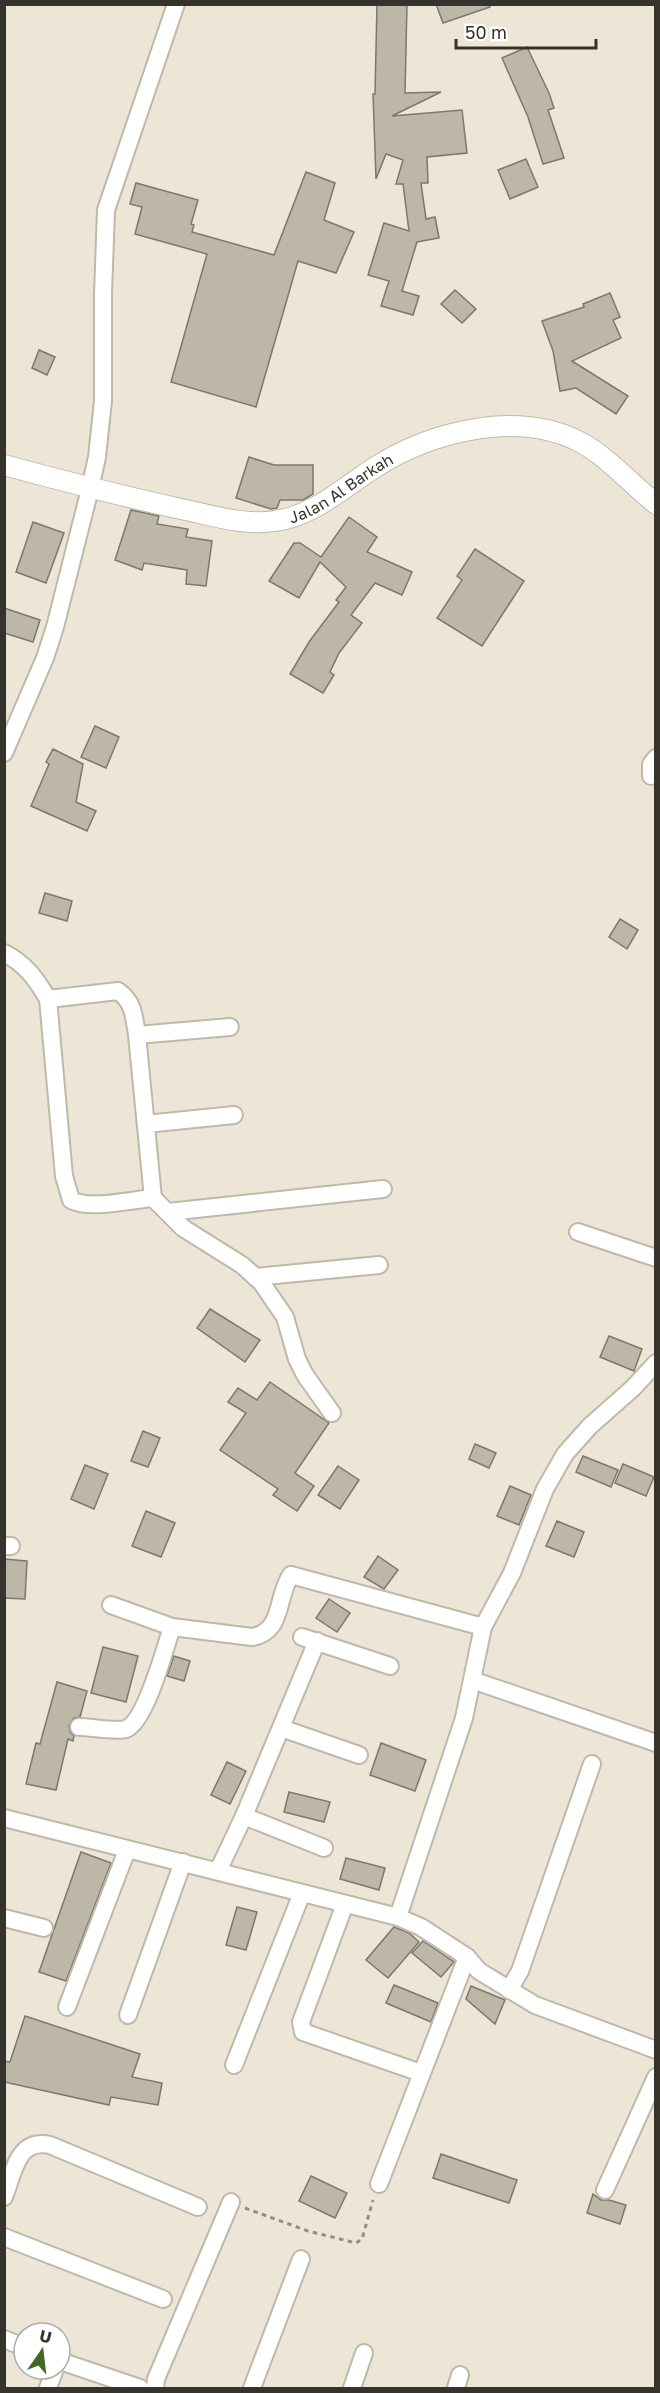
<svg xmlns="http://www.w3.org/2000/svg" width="660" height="2393" font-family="'Golos Text',sans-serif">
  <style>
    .building { fill: #bdb7a8; stroke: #7e776a; stroke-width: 1.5 }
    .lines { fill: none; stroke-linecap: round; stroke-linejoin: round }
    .minor-casing { stroke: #bfb9aa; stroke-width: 20 }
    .tertiary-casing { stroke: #bfb9aa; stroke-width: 22 }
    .path { stroke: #938d83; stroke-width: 3; stroke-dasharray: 4.5 4.5; stroke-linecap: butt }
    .minor { stroke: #fff; stroke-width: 16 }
    .tertiary { stroke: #fff; stroke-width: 20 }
    .labels { text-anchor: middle; stroke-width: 4.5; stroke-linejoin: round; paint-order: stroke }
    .street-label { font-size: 16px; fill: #36332d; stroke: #fff }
  </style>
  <rect width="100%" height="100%" fill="#ede6d7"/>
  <g class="building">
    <polygon points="377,4 407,4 405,93 441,92 392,116 462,110 467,153 427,157 428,183 421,183 426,219 435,217 439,238 417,242 402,291 419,296 413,315 381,306 389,281 368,275 384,223 409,231 403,184 396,184 403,160 386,154 376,179 373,94 375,94"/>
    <polygon points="436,4 489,4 490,7 443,23"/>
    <polygon points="527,47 549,93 554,108 548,110 564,158 543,164 528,117 502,58"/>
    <polygon points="526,159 538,187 510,199 498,170"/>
    <polygon points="306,172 335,183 324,220 354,232 336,273 298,261 256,407 171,382 207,254 135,234 142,207 130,204 136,183 198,200 191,224 194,225 192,232 274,255"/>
    <polygon points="455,290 476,309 462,323 441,304"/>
    <polygon points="610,293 620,317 613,320 621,338 572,361 628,396 616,414 576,388 560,391 553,351 542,321 584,307 583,304"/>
    <polygon points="39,350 55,357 47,375 32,368"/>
    <polygon points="249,457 274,465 313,465 313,494 303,500 280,500 277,508 271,509 236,498"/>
    <polygon points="131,510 159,516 157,524 188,529 186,537 212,541 206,586 186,584 187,570 144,563 142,570 115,560"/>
    <polygon points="349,517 377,537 367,552 412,572 402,595 375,583 351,615 362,623 339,653 330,672 334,675 323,693 290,674 309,642 339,602 336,600 346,587 320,562 299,598 269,581 294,543 300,543 321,557"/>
    <polygon points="33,522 64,533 46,583 16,572"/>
    <polygon points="475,549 524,581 482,646 437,618 462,580 457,576"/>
    <polygon points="4,608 40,620 33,642 4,633"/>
    <polygon points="95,726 119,737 106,768 81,757"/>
    <polygon points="53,749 83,764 76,802 96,811 87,831 31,806 49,764 46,762"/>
    <polygon points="45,893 72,901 67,921 39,913"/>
    <polygon points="620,919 638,930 627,949 609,937"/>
    <polygon points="210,1309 260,1340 245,1362 197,1328"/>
    <polygon points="609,1336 642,1349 634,1371 600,1357"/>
    <polygon points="270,1382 329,1423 295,1473 314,1486 297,1511 273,1495 278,1489 220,1450 246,1413 228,1402 238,1388 257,1400"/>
    <polygon points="143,1431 160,1438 148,1467 131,1461"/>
    <polygon points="475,1444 496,1453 489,1468 469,1459"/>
    <polygon points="583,1456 618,1470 611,1487 576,1472"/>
    <polygon points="623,1464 654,1477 646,1496 615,1483"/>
    <polygon points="85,1465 108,1474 94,1509 71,1499"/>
    <polygon points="338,1466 359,1480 340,1509 318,1495"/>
    <polygon points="510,1486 531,1495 519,1525 497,1516"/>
    <polygon points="146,1511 175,1523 161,1557 132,1546"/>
    <polygon points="557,1521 584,1532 574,1557 546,1546"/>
    <polygon points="378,1556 398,1570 384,1589 364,1577"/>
    <polygon points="4,1559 27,1561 25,1599 4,1598"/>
    <polygon points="329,1599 350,1613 337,1632 316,1618"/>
    <polygon points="103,1647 138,1656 126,1702 91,1693"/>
    <polygon points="174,1656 190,1661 184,1681 167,1676"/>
    <polygon points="57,1682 87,1691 80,1717 74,1718 69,1726 70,1732 74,1736 73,1741 68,1739 56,1790 26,1784 36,1743 40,1744"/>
    <polygon points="381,1743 426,1760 415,1791 370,1775"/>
    <polygon points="227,1762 246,1771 230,1804 211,1795"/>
    <polygon points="289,1792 330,1802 324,1822 284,1812"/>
    <polygon points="81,1852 111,1863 66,1981 39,1972"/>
    <polygon points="346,1858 385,1868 379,1890 340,1879"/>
    <polygon points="237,1907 257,1912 246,1950 226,1945"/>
    <polygon points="394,1927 409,1933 419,1942 388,1978 366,1960"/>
    <polygon points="423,1941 454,1962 441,1977 412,1953"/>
    <polygon points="394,1985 438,2003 431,2022 386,2003"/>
    <polygon points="471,1986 505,2000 495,2024 466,1999"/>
    <polygon points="25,2016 140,2054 132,2077 162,2083 158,2105 111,2097 109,2105 4,2082 4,2061 10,2062"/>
    <polygon points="441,2154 517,2180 509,2203 433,2178"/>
    <polygon points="311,2176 347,2193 335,2218 299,2201"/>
    <polygon points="593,2194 601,2200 609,2200 626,2205 620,2224 587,2213"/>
  </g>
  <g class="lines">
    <g class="minor-casing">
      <g id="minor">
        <polyline points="4,753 45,658 55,627 90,489 97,457 103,401 103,294 106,210 176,4"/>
        <polyline points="651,776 651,764 656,758"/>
        <path d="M4,953C26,964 36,979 48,999L118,991C134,1002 134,1017 137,1035L153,1198"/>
        <path d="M48,999L64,1176L71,1200C89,1210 131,1200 153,1198L183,1228L242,1265L261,1282L285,1317L297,1359L305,1375L332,1413"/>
        <polyline points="137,1035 230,1027"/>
        <polyline points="146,1124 234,1115"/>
        <polyline points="168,1212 383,1189"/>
        <polyline points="578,1232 656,1258"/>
        <polyline points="255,1277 379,1265"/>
        <polyline points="4,1546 11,1546"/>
        <path d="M111,1605L172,1627L252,1637C284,1632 276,1596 291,1575L483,1627"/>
        <polyline points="302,1637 390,1666"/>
        <polyline points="472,1680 656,1743"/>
        <path d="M79,1727C92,1727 115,1732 126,1729C146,1721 165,1648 172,1627"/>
        <polyline points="281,1728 359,1755"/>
        <polyline points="244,1816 324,1848"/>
        <polyline points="4,1818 398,1917 421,1927 467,1957 479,1971 535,2005 656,2050"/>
        <polyline points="218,1871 244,1816 317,1641"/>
        <polyline points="345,1904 301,2022 303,2032 421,2073"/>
        <polyline points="398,1917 464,1718 483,1627 512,1573 545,1489 565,1454 590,1426 633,1388 656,1363"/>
        <polyline points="4,1918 44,1928"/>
        <polyline points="509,1990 520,1971 592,1764"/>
        <polyline points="67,2007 127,1850"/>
        <polyline points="128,2015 183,1862"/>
        <polyline points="234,2065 302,1893"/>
        <polyline points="379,2184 467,1957"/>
        <polyline points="605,2190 656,2077"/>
        <path d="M4,2197C14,2172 17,2138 50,2145L198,2207"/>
        <polyline points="4,2237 163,2299"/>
        <polyline points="4,2339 24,2347"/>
        <polyline points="60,2361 140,2388"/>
        <polyline points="48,2388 55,2369"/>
        <polyline points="155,2388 156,2379 231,2202"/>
        <polyline points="252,2388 301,2259"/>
        <polyline points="352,2388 364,2353"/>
        <polyline points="456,2388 460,2375"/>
      </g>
    </g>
    <g class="tertiary-casing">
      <g id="tertiary">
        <path id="s1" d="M4,465C63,481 122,496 181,509C211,515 244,526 275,521C313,516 343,488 374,468C430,432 515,410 578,441C605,454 632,485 656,504"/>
      </g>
    </g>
    <polyline class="path" points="245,2208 308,2231 356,2243 362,2239 373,2200"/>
    <use href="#minor" class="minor"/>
    <use href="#tertiary" class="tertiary"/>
  </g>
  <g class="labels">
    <g class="street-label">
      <text dy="6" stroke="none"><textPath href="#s1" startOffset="352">Jalan Al Barkah</textPath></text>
    </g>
  </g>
  <rect width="660" height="2393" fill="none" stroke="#36332d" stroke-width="12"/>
  <g transform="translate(42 2351) rotate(14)"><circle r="28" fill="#ffffff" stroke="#afadab" stroke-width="1.5"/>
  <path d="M0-4.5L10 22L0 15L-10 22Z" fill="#436822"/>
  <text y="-9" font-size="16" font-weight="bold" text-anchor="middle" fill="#36332d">U</text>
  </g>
  <path d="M456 39v9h140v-9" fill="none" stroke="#36332d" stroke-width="3"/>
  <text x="465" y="39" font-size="18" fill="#36332d" stroke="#ffffff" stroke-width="4.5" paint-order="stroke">50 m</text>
</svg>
